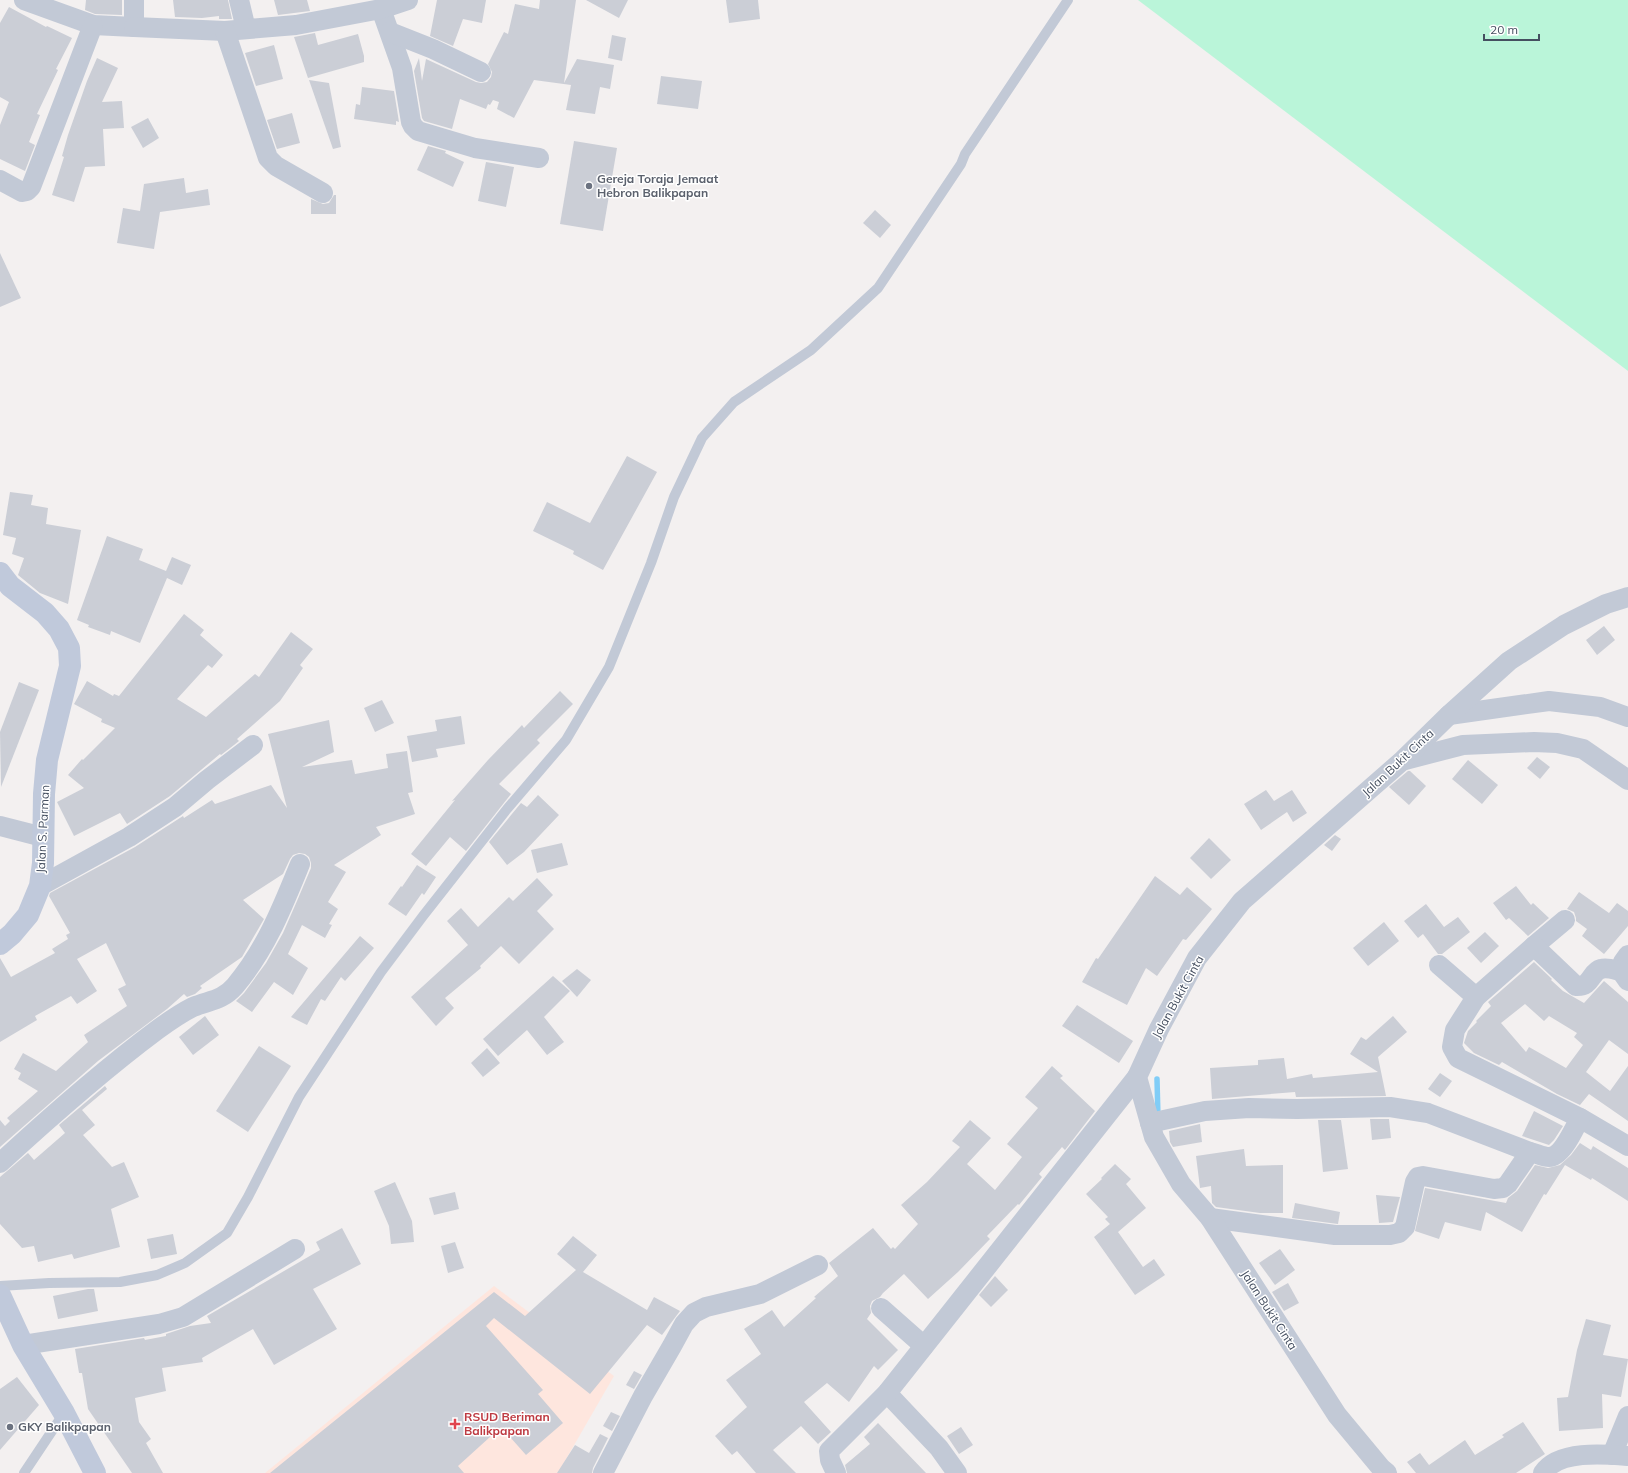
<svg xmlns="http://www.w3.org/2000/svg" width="1628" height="1473" font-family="Mulish,sans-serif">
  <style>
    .medical { fill: #fee6de }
    .green { fill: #baf5d9 }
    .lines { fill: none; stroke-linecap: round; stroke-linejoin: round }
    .stream { stroke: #81cdf7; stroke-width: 5.5 }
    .building { fill: #cbced6; fill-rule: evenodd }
    .lane { stroke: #c2c9d6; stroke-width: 10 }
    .street { stroke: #c2c9d6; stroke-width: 20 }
    .secondary { stroke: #c0c9db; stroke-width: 22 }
    .worship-dot { fill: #6b7280; stroke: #fff; stroke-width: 1.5 }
    .health-dot { fill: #e0444e; stroke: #fff; stroke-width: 1.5 }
    .labels { text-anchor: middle; stroke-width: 3; stroke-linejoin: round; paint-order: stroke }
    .worship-label { font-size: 12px; font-weight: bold; fill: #5b616d; stroke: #fff; text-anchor: start }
    .street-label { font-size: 12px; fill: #454f60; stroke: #fff }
    .health-label { font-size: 12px; font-weight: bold; fill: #be3a42; stroke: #fff; text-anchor: start }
  </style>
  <rect width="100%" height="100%" fill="#f3f0f0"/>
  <polygon class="medical" points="494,1286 614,1376 558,1473 265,1473"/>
  <polygon class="green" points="1138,0 1628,0 1628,371"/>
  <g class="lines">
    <polyline class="stream" points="1157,1079 1158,1118"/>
  </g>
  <g class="building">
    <polygon points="86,0 122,0 122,15 95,14 85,10"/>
    <polygon points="173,0 228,0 232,19 219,19 219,16 202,18 175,17"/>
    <polygon points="274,0 307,0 310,11 278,15"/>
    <polygon points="437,0 486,0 482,23 463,19 453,46 430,36"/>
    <polygon points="540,0 576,0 564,83 577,59 614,65 610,89 600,87 595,114 566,110 571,85 534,80 514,118 497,109 499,102 493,100 490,105 488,104 486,109 460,99 452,129 424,121 422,118 414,71 419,58 422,81 426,59 476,82 481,83 487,82 491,77 492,72 488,64 504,32 508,34 515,4 539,9"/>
    <polygon points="586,0 628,0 619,18"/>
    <polygon points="726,0 758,0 760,19 729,23"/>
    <polygon points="9,7 46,27 47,26 72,38 56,69 58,70 37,114 40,115 29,142 35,145 25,171 0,159 0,125 9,102 0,97 0,23"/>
    <polygon points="315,33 318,45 358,34 364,56 364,62 308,78 294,37"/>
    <polygon points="612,35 626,38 622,61 608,58"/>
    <polygon points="274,45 283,79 256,86 245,53"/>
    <polygon points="97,58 118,68 102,102 122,101 124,128 103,129 105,166 85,167 74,202 52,195 64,157 62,156 68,135 87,81"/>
    <polygon points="661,76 702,81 698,109 657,104"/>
    <polygon points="309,80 329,83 341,147 333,149"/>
    <polygon points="362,87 394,91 399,122 396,121 396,125 354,119 356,104 360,105"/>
    <polygon points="292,113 300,143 277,149 267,120"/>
    <polygon points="148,118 159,138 143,148 131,127"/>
    <polygon points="574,141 617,148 603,231 560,224"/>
    <polygon points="428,146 446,151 445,153 464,162 453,187 417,170"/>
    <polygon points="486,162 514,167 506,207 478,201"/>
    <polygon points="184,178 186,193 208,189 210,205 160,212 154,249 117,243 123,208 140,211 144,184"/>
    <polygon points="334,195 336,195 336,214 311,214 311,199 323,204 329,203"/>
    <polygon points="875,210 891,225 880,238 863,223"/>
    <polygon points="0,253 21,298 0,307"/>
    <polygon points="627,456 657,472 603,570 573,554 574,551 533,531 547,502 590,523"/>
    <polygon points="10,492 33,495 31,505 48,508 46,524 81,530 68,604 40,593 18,575 24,558 12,554 16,538 3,535"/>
    <polygon points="107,536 143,549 139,560 166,571 172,557 191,565 182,585 167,578 140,643 111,631 110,635 88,627 89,625 77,620"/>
    <polygon points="184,614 204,630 200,635 223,655 212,668 208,665 177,699 206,717 255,674 259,677 291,632 313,649 300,665 303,668 280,701 237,739 239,741 234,745 221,755 220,754 170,796 127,824 120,813 74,836 57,802 84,788 68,775 82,759 83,760 115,728 101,722 102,719 74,704 87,681 113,696 114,694 119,696"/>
    <polygon points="1604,626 1615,640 1597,655 1586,640"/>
    <polygon points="19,682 39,690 1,787 0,732"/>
    <polygon points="560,691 573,704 537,740 540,743 499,784 511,794 466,851 450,837 426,866 411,854 455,800 452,801 488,760 522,725 524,728"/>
    <polygon points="382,700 394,723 375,732 364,708"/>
    <polygon points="461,716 465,744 436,749 438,757 412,762 407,736 437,731 435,720"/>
    <polygon points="329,720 334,752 302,767 352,760 355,774 388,768 386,754 407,751 413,792 408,793 415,814 376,827 381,835 334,865 346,872 328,902 338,909 329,924 332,925 325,938 302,925 288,954 308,968 293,995 274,982 252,1012 236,1001 244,993 266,963 283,933 297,901 311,868 311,863 309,857 305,854 299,853 293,855 290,859 283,874 243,900 264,919 242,957 200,986 202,988 195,994 187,997 184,994 167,1009 98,1061 0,1147 0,1120 5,1126 10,1121 7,1118 38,1091 18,1079 21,1073 14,1069 23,1053 56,1071 88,1042 84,1035 127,1006 118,989 126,985 106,943 77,959 97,991 77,1004 71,996 35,1016 37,1020 0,1042 0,958 11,977 55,953 52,949 68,939 66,935 70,933 49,896 50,893 135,847 183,816 184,818 212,800 215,804 271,785 287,808 268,734"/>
    <polygon points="1537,757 1550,767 1540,779 1527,768"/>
    <polygon points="1468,760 1498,785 1482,804 1452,779"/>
    <polygon points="1408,771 1410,771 1426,786 1409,805 1389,787"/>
    <polygon points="1266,790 1274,801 1292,790 1307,813 1293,822 1287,812 1261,830 1244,804"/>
    <polygon points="538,795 559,815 524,852 507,865 489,842 521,803 527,807"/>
    <polygon points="1335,835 1341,839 1332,851 1324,845"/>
    <polygon points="1209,838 1231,860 1211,879 1190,858"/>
    <polygon points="562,843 568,865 537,873 531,850"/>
    <polygon points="417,865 436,877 424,895 422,893 406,916 388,904 401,886 402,887"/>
    <polygon points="1155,876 1180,895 1187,887 1212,909 1186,940 1183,939 1157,976 1146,968 1127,1005 1082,982 1096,958 1098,959"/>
    <polygon points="537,878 553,895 537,911 554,929 519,964 501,946 480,966 481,968 445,998 454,1008 436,1026 411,997 468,945 447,921 461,908 478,927 509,897 513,901"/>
    <polygon points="1516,886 1531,905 1533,903 1549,918 1528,936 1509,918 1506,920 1493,903"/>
    <polygon points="1579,892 1609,913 1617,903 1628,911 1628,926 1604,954 1582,936 1587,929 1576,921 1576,918 1574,912 1567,909"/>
    <polygon points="1426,904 1444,927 1458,917 1470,932 1442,954 1438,954 1423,934 1418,938 1404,921"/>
    <polygon points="1384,922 1399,941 1368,966 1353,948"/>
    <polygon points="1485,932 1499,946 1481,963 1467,948"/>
    <polygon points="360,936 374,948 345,981 341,977 325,1001 321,999 307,1025 291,1017"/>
    <path d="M1534,962L1552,979L1551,980L1563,991L1584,1003L1604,981L1628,1002V1054L1609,1040L1586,1072L1610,1091L1628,1066V1121L1589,1094L1580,1105L1557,1094L1502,1062L1499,1065L1474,1053L1464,1043L1468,1031L1477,1022L1476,1021L1491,1006L1488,1002ZM1525,1004L1544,1021L1549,1016L1577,1033L1574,1037L1583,1045L1566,1068L1529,1047L1526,1052L1501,1023Z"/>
    <polygon points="577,969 591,980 577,997 562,981"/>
    <polygon points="553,976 570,991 544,1017 564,1042 547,1055 527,1030 498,1056 483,1039"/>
    <polygon points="1077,1005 1133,1041 1119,1063 1062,1026"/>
    <polygon points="205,1016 219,1035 193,1055 179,1037"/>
    <polygon points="1393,1016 1407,1032 1378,1057 1386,1096 1296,1097 1295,1092 1212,1099 1210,1068 1258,1065 1258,1060 1284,1058 1287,1079 1312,1074 1313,1078 1378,1072 1350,1054 1361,1037 1366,1040"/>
    <polygon points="259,1046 291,1066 248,1132 216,1111"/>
    <polygon points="487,1048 500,1063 483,1077 471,1063"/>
    <polygon points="1052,1066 1063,1076 1060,1078 1095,1111 1065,1150 1062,1147 1039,1174 1042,1177 1019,1205 1018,1204 987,1236 990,1239 958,1272 928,1299 904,1274 883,1293 880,1297 872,1301 870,1306 871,1313 867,1319 898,1350 878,1370 874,1366 849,1402 827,1383 804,1402 831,1432 818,1444 801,1426 773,1450 796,1473 756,1473 737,1451 732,1455 715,1436 747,1407 726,1380 761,1354 744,1329 772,1310 784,1327 816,1298 814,1297 838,1276 829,1263 873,1228 891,1249 893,1247 895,1249 918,1224 901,1205 927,1182 960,1147 952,1141 970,1120 991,1138 967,1164 995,1190 1022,1157 1007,1144 1038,1108 1025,1097"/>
    <polygon points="1440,1073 1452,1081 1440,1097 1428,1089"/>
    <polygon points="105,1086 107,1089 82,1110 95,1125 83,1135 112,1167 124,1162 139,1197 111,1209 120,1247 74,1259 72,1254 38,1262 34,1246 22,1248 0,1224 0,1177 28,1153 34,1160 65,1133 59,1125"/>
    <polygon points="1534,1111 1563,1126 1554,1140 1549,1145 1522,1136"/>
    <polygon points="1370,1119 1389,1119 1391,1138 1372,1140"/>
    <polygon points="1318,1120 1341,1120 1348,1169 1323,1172"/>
    <polygon points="1200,1124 1202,1142 1173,1147 1170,1142 1169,1131"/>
    <polygon points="1580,1143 1591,1150 1593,1146 1628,1168 1628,1201 1592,1178 1591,1180 1565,1165 1546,1195 1544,1194 1522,1232 1486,1212 1481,1231 1445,1222 1439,1239 1415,1231 1425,1188 1506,1203 1508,1198 1517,1191 1535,1165 1548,1168 1560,1165 1571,1155"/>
    <polygon points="1244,1149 1246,1166 1283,1165 1283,1213 1260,1213 1216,1207 1212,1203 1211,1186 1200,1188 1196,1156"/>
    <polygon points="1115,1164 1131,1179 1126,1184 1146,1208 1118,1232 1143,1267 1154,1259 1165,1275 1135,1295 1094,1237 1110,1224 1105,1219 1108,1217 1086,1194 1102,1179 1101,1178"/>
    <polygon points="395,1182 412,1221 414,1242 391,1244 389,1226 374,1191"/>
    <polygon points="455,1192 459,1209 434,1215 429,1198"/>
    <polygon points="1376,1195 1400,1197 1393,1222 1379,1223"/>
    <polygon points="1295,1203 1340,1212 1338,1224 1292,1218"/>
    <polygon points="342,1228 361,1264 313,1289 337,1329 274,1365 253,1329 202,1358 203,1362 162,1368 166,1391 135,1398 139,1422 151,1439 146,1443 163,1473 132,1473 88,1409 82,1373 79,1373 75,1349 144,1338 145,1340 166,1336 166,1334 190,1326 211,1323 207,1316 320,1250 316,1242"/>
    <polygon points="173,1234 177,1254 151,1259 147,1239"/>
    <polygon points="573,1236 597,1255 583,1272 647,1310 654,1297 680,1311 662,1335 647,1325 590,1394 494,1318 486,1326 543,1390 538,1394 563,1423 526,1455 501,1427 458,1466 464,1473 270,1473 494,1292 525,1316 576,1270 557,1254"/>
    <polygon points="455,1242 464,1268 448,1273 441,1246"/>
    <polygon points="1280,1249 1295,1270 1275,1285 1259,1263"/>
    <polygon points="995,1276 1008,1290 991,1307 979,1295"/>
    <polygon points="1288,1283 1299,1303 1284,1311 1272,1292"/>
    <polygon points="88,1289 94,1289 98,1311 58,1319 53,1296"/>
    <polygon points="1586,1319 1611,1325 1603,1355 1628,1359 1621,1397 1602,1394 1603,1428 1559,1431 1557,1398 1568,1397 1577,1350"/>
    <polygon points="634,1371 642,1375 634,1389 626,1385"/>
    <polygon points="17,1377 39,1405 0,1450 0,1389"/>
    <polygon points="611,1412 620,1416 612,1431 603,1426"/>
    <polygon points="1523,1422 1545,1454 1516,1473 1416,1473 1407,1462 1420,1453 1429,1465 1465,1440 1475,1455 1504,1437 1502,1435"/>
    <polygon points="878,1423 926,1473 847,1473 845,1465 870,1444 864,1437"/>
    <polygon points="961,1427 973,1445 959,1454 947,1436"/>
    <polygon points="600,1434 608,1438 593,1468 592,1473 557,1473 575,1445 589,1453"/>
  </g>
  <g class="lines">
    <g class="lane">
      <polyline points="0,1286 49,1283 120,1282 157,1275 185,1263 227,1233 248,1197 299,1097 381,972 423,916 507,809 566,740 609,667 651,563 674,497 702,438 734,402 811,350 878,288 961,164 965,154 1068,0"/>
      <polyline points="24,1473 64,1413"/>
    </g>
    <g class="street">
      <polyline points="24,0 93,25 134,27 134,0"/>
      <polyline points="239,0 246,29"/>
      <polyline points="381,9 402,68 411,122 413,126 418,131 475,148 539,158"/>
      <polyline points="134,27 225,31 296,25 381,9 408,0"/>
      <polyline points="225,31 268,158 276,166 323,193"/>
      <polyline points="390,32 433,49 481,72"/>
      <polyline points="0,180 22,192 27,191 31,187 93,25"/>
      <polyline points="1449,715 1549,701 1600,707 1628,717"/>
      <polyline points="1405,760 1463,745 1534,742 1557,743 1583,749 1628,780"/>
      <polyline points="0,826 43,837"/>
      <polyline points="40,886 129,837 175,807 207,780 253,745"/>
      <polyline points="1534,946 1565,920"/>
      <polyline points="1628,955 1623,962 1621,971 1628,981"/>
      <polyline points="1439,965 1476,997"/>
      <path d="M1621,971C1615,970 1607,967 1601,969C1590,972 1592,987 1576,986L1534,946L1476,997L1455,1030L1452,1047L1458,1058L1580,1118L1628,1146"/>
      <polyline points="1150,1123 1205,1111 1249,1108 1297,1109 1390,1107 1428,1113 1530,1152"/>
      <path d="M0,1163C50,1117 102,1071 157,1030C168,1022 181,1013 193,1007C210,1000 222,1001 235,986C266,949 282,908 300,864"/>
      <path d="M1210,1218L1335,1235H1390L1399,1233L1405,1227L1415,1182L1418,1177L1423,1176L1494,1189L1503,1188L1508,1184L1530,1152C1536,1153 1543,1157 1549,1157C1562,1157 1574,1129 1580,1118"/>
      <polyline points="881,1308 924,1346"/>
      <polyline points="23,1345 159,1324 183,1317 295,1249"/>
      <polyline points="887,1393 939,1448 957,1473"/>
      <polyline points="1612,1455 1628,1416"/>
      <polyline points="603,1473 643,1396 672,1346 684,1324 694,1313 706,1307 760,1294 818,1265"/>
      <polyline points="836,1473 830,1460 829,1451 887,1393 1137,1077"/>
      <polyline points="1387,1473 1381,1468 1337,1415 1210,1218 1181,1184 1154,1137 1137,1077 1159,1029 1197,958 1242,901 1403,760 1449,715 1509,661 1564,625 1606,604 1628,597"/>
      <path d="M1543,1473C1558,1450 1604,1454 1628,1456"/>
    </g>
    <g class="secondary">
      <polyline points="0,573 10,586 45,613 59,629 69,648 70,666 47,760 44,794 43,863 40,886 28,915 12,934 0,944"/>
      <polyline points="0,1295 23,1345 64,1413 95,1473"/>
    </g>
  </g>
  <g class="worship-dot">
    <circle cx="589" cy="186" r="4"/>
    <circle cx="10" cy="1427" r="4"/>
  </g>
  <path class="health-dot" d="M453 1418h4v4h4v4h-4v4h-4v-4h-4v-4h4z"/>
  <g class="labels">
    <g class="worship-label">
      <text x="597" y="183">Gereja Toraja Jemaat<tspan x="597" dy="14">Hebron Balikpapan</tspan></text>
      <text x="18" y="1431">GKY Balikpapan</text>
    </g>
    <g class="street-label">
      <text transform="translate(1398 763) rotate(-43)" y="4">Jalan Bukit Cinta</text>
      <text transform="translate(43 829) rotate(-87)" y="4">Jalan S. Parman</text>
      <text transform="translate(1178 997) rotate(-61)" y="4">Jalan Bukit Cinta</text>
      <text transform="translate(1269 1310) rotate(57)" y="4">Jalan Bukit Cinta</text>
    </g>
    <g class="health-label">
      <text x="464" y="1421">RSUD Beriman<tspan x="464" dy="14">Balikpapan</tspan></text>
    </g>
  </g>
  <path d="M1484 34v6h55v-6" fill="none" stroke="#454f60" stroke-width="2"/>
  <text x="1490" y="34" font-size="12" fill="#454f60" stroke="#ffffff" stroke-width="3" paint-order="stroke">20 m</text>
</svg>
